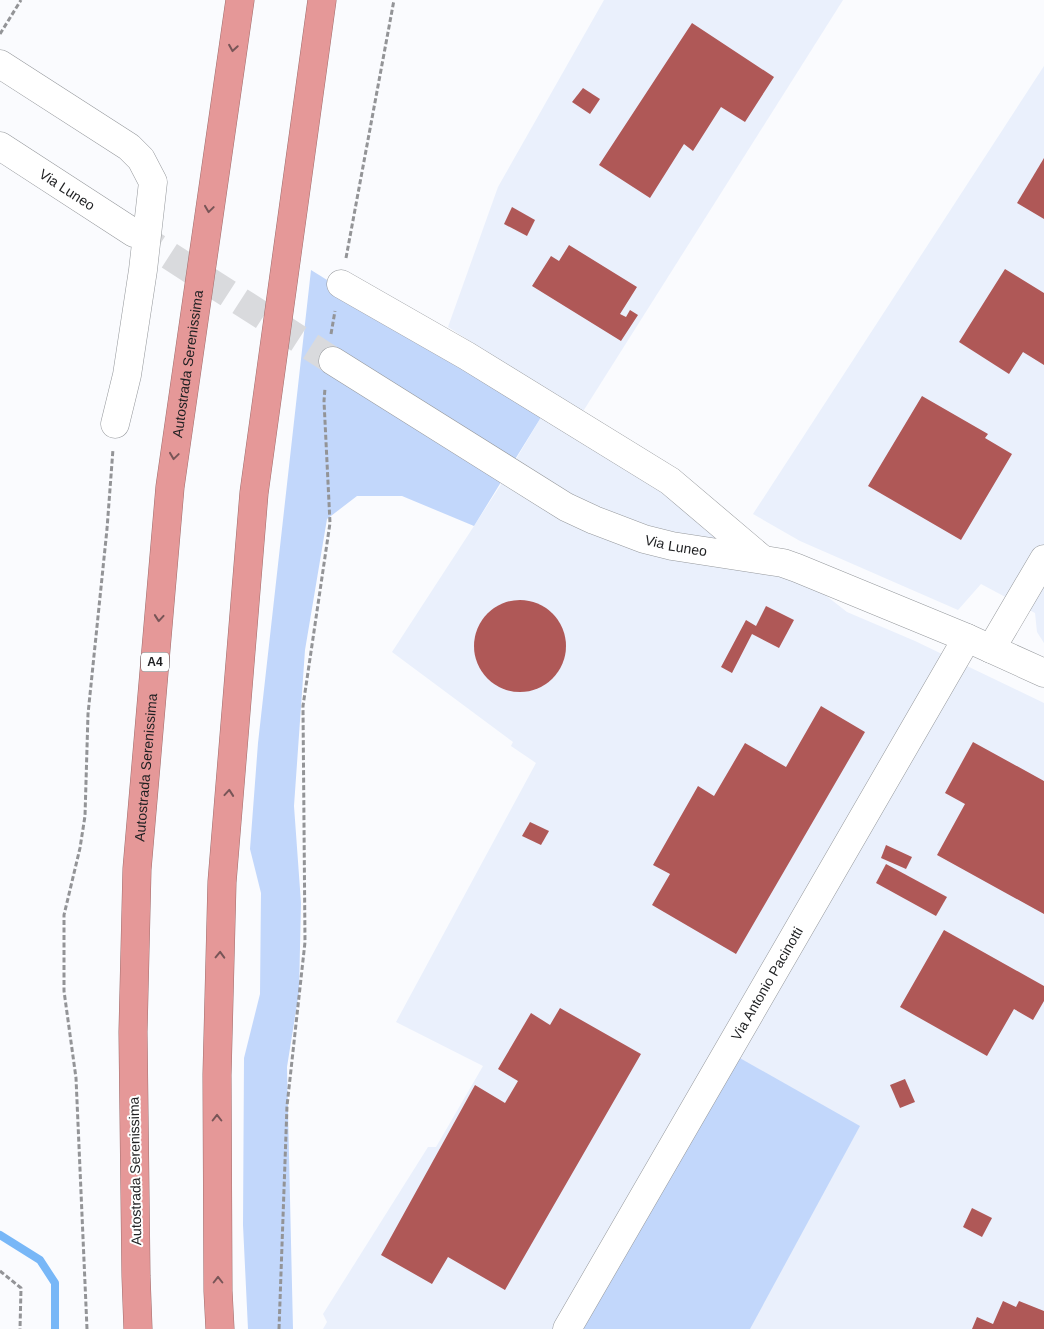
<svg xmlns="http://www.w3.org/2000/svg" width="1044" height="1329" font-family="Arial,sans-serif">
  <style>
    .built { fill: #eaf0fc }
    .green { fill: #c2d7fb }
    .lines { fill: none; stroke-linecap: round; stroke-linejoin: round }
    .stream { stroke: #78b7f7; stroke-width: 8 }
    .building { fill: #af5857 }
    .minor-tunnel { stroke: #d9dadd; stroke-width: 28; stroke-dasharray: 28 14; stroke-linecap: butt }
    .minor-casing { stroke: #95989c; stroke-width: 29 }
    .highway-casing { stroke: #9f6e6e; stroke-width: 29 }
    .path { stroke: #939497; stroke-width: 3; stroke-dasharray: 5 2.5; stroke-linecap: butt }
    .minor { stroke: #fff; stroke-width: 28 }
    .highway { stroke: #e59898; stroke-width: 28 }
    .oneway { stroke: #785557 }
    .labels { text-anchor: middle; stroke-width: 4; stroke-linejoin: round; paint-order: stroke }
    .shield { fill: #fff; stroke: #626264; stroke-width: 1 }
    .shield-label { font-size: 12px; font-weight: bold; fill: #1e1f21 }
    .street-label { font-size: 14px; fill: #1e1f21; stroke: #fff }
  </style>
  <rect width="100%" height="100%" fill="#fafbfe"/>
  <g class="built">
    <polygon points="604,0 843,0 582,413 448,327 498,187"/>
    <polygon points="1044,66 1044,643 1037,632 1035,613 981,584 958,610 800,541 753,514"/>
    <polygon points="543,414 779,559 847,612 915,641 1044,703 1044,1329 323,1329 327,1322 323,1314 428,1147 436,1147 483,1066 396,1022 536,763 511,746 513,742 392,652 500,486"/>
  </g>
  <g class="green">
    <polygon points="311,270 543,414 474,526 402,496 357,496 327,519 305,650 294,806 301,903 299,992 287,1067 293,1329 248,1329 243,1225 244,1058 260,994 261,893 250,849 258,743"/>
    <polygon points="738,1057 860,1126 750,1329 579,1329"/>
  </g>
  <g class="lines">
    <polyline class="stream" points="0,1235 40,1260 55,1283 55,1329"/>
  </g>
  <g class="building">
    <polygon points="692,23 774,77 745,122 721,107 693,151 684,144 650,198 599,165"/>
    <polygon points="583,88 600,99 590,114 572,102"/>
    <polygon points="1044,158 1044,219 1017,203"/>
    <polygon points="512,207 535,220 527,236 504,224"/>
    <polygon points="569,245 637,287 620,314 626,317 630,310 638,315 621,341 532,286 551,256 559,261"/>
    <polygon points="1005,269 1044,293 1044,365 1023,352 1009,374 959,342"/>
    <polygon points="922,396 988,434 985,438 1012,454 961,540 868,486"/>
    <circle cx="520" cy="646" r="46"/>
    <polygon points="766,606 794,620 779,648 752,634 732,673 721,667 746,620 756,626"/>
    <polygon points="821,706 865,732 736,954 652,905 670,874 653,865 698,786 714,796 745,743 786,767"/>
    <polygon points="973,742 1044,781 1044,914 937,855 965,804 945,793"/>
    <polygon points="530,822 549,831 541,845 522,836"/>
    <polygon points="886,845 912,857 906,869 881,858"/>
    <polygon points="886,864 947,897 936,916 876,883"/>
    <polygon points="944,930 1044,986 1044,1001 1033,1020 1014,1009 987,1056 900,1007"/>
    <polygon points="560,1008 641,1054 505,1290 448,1257 432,1284 381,1255 475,1085 505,1103 518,1081 498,1069 531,1013 550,1025"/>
    <polygon points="905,1079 915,1102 900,1108 890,1085"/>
    <polygon points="972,1208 992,1218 982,1237 963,1227"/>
    <polygon points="1003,1301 1016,1307 1019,1301 1044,1311 1044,1329 972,1329 977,1317 993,1324"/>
  </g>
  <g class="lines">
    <polyline class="minor-tunnel" points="134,233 333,361"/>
    <g class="minor-casing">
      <g id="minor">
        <polyline points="0,64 129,147 141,159 153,182 143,270 127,375 115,424"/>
        <path id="s1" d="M0,146L134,233"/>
        <polyline points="341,284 467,356 670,481 762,559"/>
        <path id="s2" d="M333,361L566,507L594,520L644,539L672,546L783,563L797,568L967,638L1044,673"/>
        <polyline points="991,649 1044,559"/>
        <path id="s3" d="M567,1329L967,638"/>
      </g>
    </g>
    <g class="highway-casing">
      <g id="highway">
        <path id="s4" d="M138,1329L136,1276L133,1032L137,869L170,487L240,0"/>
        <polyline points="220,1329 218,1291 217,1075 222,882 254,493 322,0"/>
      </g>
    </g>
    <g class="path">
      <polyline points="0,34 21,0"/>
      <polyline points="346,258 394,0"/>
      <polyline points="331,334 335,311"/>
      <polyline points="0,1271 21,1288 20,1329"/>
      <polyline points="87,1329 76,1078 64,991 64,915 80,848 85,816 88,714 107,529 113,449"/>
      <polyline points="279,1329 287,1106 305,942 303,706 330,523 324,401 325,388"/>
    </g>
    <use href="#minor" class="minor"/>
    <use href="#highway" class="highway"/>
  </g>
  <defs><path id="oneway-chevron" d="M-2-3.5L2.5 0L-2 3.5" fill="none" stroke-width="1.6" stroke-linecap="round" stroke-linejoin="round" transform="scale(1.25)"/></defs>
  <g class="oneway">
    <use href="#oneway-chevron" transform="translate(233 48) rotate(99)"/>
    <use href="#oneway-chevron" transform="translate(209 209) rotate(98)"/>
    <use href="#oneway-chevron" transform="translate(174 456) rotate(98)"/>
    <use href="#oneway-chevron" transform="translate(159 618) rotate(95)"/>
    <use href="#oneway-chevron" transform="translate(229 793) rotate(-85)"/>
    <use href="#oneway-chevron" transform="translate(220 955) rotate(-88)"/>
    <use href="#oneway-chevron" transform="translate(217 1118) rotate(-90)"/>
    <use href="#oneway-chevron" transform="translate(218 1280) rotate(-90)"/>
  </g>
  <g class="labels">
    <rect class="shield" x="141" y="652.5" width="28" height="19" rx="4"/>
    <g class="shield-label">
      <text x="155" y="666">A4</text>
    </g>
    <g class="street-label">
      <text dy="5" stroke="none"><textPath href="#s1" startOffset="80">Via Luneo</textPath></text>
      <text dy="5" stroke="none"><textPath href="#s4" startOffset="968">Autostrada Serenissima</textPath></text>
      <text dy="5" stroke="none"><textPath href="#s2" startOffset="392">Via Luneo</textPath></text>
      <text dy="5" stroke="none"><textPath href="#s4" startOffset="562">Autostrada Serenissima</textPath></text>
      <text dy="5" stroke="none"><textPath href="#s3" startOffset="399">Via Antonio Pacinotti</textPath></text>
      <text transform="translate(135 1171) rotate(-91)" y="5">Autostrada Serenissima</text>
    </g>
  </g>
</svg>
